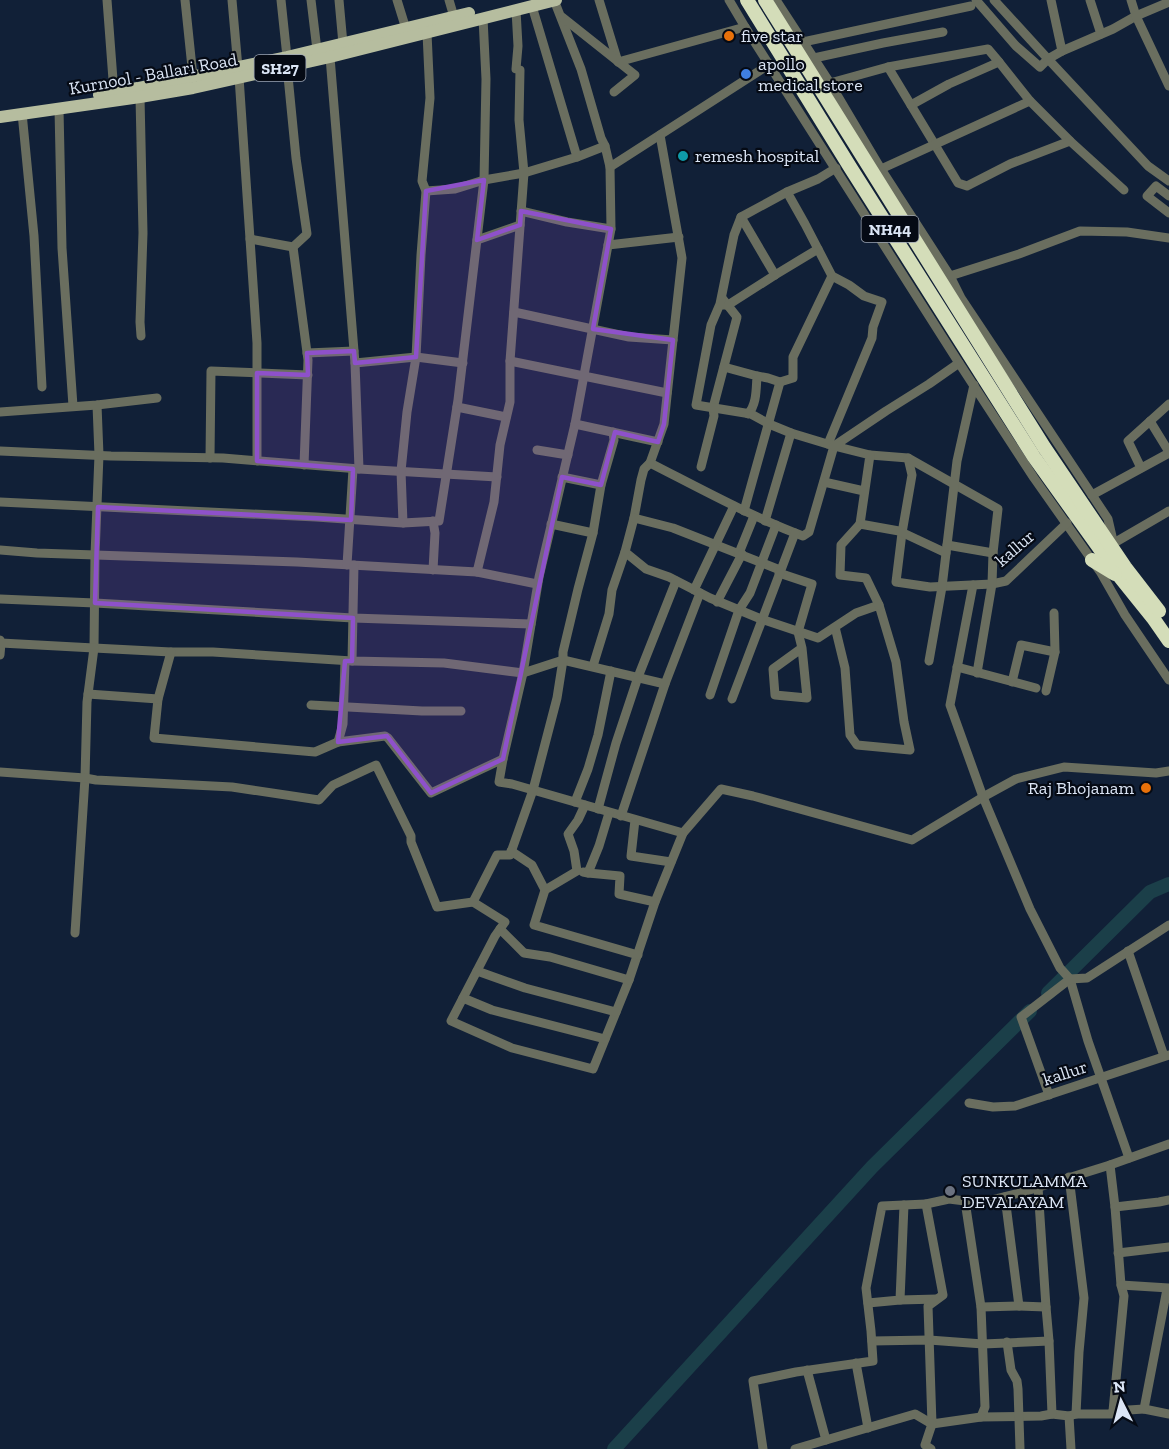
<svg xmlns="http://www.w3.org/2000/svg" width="1169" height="1449" font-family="'Zilla Slab',serif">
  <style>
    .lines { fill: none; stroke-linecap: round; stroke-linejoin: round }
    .river { stroke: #1b3f49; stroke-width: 14 }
    .minor { stroke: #6a6e5f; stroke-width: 9 }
    .major { stroke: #b6bd9f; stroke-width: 12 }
    .highway { stroke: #d4ddb9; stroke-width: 14 }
    .marked { fill: #8e51ca; fill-opacity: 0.2; stroke: #8e51ca; stroke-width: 4.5; stroke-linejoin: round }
    .food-dot { fill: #e8710a; stroke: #050a14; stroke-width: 2 }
    .shop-dot { fill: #3f7fe0; stroke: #050a14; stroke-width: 2 }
    .culture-dot { fill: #0f9aa8; stroke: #050a14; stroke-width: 2 }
    .worship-dot { fill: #6b7280; stroke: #050a14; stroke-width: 2 }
    .labels { text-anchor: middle; stroke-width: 4.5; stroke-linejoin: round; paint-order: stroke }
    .shield { fill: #050a14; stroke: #9ba3b2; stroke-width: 1.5 }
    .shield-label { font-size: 16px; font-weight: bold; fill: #dbe5f5 }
    .poi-label { font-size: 18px; fill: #dbe5f5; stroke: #050a14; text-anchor: start }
    .street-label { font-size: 18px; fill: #dbe5f5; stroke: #050a14 }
  </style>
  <rect width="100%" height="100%" fill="#112037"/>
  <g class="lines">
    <g class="river">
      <polyline points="1048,993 1150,892 1169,884"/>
      <polyline points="614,1449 872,1167 1030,1011"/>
    </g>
    <g class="minor">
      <polyline points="107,0 114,93"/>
      <polyline points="185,0 193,77"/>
      <polyline points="232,0 238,68"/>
      <polyline points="281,0 287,57"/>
      <polyline points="311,0 317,50"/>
      <polyline points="339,0 343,44"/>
      <polyline points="397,0 406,29"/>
      <polyline points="449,0 454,17"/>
      <polyline points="554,0 581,69 601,138 605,146 610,167 611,229 575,424 539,577 523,673 503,759 499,782 512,784 683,833 721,789 753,796 912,840 983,797 1016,779 1064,767 1156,773 1169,771"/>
      <polyline points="599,0 618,62 745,27"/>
      <polyline points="729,0 745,27 959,363 1034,478 1101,573 1125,615 1169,680"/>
      <polyline points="776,0 830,83 881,169 950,276 961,298 1108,519 1114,545"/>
      <polyline points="976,0 1016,46 1040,67 1048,59 994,0"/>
      <polyline points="1051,0 1062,51 1113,29 1136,16 1131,0"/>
      <polyline points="1090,0 1101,34"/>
      <polyline points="1169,2 1136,16 1169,86"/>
      <polyline points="562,17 635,75 614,92"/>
      <polyline points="803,42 971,6"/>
      <polyline points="1062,51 1048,59 1148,166 1169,181"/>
      <polyline points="330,57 355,363 359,469"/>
      <polyline points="814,58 883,43 943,32"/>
      <polyline points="999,62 1030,101 1070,141"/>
      <polyline points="287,66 296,158 307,234 293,247"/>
      <polyline points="888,67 988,49 999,62 949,84 911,105"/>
      <polyline points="239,77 250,239 293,247 308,360 304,465"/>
      <polyline points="830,83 888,67 958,183 967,186 1010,164 1070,141 1124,190"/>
      <polyline points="140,97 143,233 140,322 141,336"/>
      <polyline points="59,109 62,248 73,406"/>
      <polyline points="22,113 34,236 42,387"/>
      <polyline points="577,157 605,146"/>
      <polyline points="610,167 770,64"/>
      <polyline points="881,169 1030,101"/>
      <polyline points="426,191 455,189 484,180 524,173 577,157 532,6"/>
      <polyline points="1169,196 1156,186 1147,196 1169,213"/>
      <polyline points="521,211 567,222 611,229"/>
      <polyline points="741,217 775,275"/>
      <polyline points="250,239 257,343 257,461"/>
      <polyline points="477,240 520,225"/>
      <polyline points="608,245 679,237"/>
      <polyline points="950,276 1019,254 1080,231 1127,232 1169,238"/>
      <polyline points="723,305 728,305 775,275 818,249"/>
      <polyline points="514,312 629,337 673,340 682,258 660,135"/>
      <polyline points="673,340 664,424 650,463 644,469 641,480 634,518 625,552 646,569 669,577 710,598 761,619 818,638 856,613 879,605 896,662 904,722 910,750 857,745 850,735 845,668 835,627"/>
      <polyline points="307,353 354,351"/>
      <polyline points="510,361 667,393"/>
      <polyline points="355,363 416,357 463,363"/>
      <path d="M724,367L757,376C756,389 757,404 748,414"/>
      <polyline points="780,382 793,378 793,357 832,276"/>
      <polyline points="97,405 99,455 95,555 94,648 171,652 213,652 352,661 444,663 523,673 563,660 665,684"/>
      <polyline points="457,407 506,417"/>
      <polyline points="0,412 97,405 157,398"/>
      <polyline points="1150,421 1169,452"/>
      <polyline points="575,424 658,442"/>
      <polyline points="613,432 614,440 601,485 593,533 578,589 563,652 563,660 557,698 533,790 510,855 497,855 473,902 505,922 495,936 451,1021 512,1048 593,1069 629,980 655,902 683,833"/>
      <polyline points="828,444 872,338 873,327 882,302 864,296 849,285 832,276 805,224 787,192 818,179 836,168"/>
      <polyline points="537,450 568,455"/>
      <polyline points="0,451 111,456 223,458 359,469 497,477"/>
      <polyline points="870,455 908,458 912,475 902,533 896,582 930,587 992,584 1006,581 1067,523"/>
      <polyline points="210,458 211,371 308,375"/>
      <polyline points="908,458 998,509 993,553 992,584 977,673"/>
      <path d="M650,463C701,489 750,516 803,536L809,532L834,446L791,433"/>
      <polyline points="701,467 714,416 713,408 737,317 722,298"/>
      <polyline points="1141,468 1128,441 1169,404"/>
      <polyline points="562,477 601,485"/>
      <polyline points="824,482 864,491"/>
      <polyline points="1092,495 1169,453"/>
      <polyline points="0,502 316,517 403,523 401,471 407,412 416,357 421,255 426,191 422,181 430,98 427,33"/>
      <polyline points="744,511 780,382 768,378 757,376"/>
      <polyline points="634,518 673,528 780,570"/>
      <polyline points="765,521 791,433 769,424 751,414 696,405 711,325 720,304 734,235 741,217 787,192"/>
      <polyline points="403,523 439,521 458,400 484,180 486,79 483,18"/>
      <polyline points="551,524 593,533"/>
      <polyline points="860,524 870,455 834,446 886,411 929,384 959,363"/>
      <polyline points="1114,543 1169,511"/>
      <polyline points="947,545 993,553"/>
      <polyline points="0,550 37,553 297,562 477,572 494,502 500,445 510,402 510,361 524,173 519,120 520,70 516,69 518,46 516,10"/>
      <polyline points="739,553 754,516"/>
      <polyline points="347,565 353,469"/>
      <polyline points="433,570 435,533 433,521"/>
      <polyline points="477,572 537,584"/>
      <polyline points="779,573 812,584 798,632 802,648 773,669 775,695 807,698 802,648"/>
      <polyline points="973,585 950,705 983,797 1030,909 1060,968 1070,979 1088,1041 1129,1158"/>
      <polyline points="694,590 734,506"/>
      <polyline points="0,599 95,603 353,618 531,624"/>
      <polyline points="717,602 742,554"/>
      <polyline points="879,605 866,578 840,575 841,545 860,524 899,531 946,553"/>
      <polyline points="0,640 1,643 0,655"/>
      <polyline points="1,643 94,648 87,702 85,778 75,933"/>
      <polyline points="171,652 158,699 154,738 315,752 338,742 385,736 388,738 431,793 503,759"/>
      <polyline points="352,661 354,565"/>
      <polyline points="929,661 942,587 957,461 974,385"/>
      <polyline points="593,666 609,614 612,590 625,552"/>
      <polyline points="957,667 1036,688"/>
      <polyline points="1012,682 1021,645 1055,652"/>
      <polyline points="1046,691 1055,652 1054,613"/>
      <polyline points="88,694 158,699"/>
      <polyline points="710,695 739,610 750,593 776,525"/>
      <polyline points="732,699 795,533"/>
      <polyline points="311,705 422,711 461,711"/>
      <polyline points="338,742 343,724 345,661"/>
      <polyline points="0,772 85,778 96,780 232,787 319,800 333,785 376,765 411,836 411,842 437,907 473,902"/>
      <polyline points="575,802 588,769 598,735 611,671"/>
      <polyline points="598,809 616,743 638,677 676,581"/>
      <polyline points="621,816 665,684 700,593"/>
      <polyline points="635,820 631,856 671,862"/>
      <polyline points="511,851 532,865 545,890 534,925 638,955"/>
      <polyline points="583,872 588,873 599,846 609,813"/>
      <polyline points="588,873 620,876 619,894 655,902"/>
      <polyline points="545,890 577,871 574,851 568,834 578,820 585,805"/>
      <polyline points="500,929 524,953 550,957 629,980"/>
      <polyline points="1128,951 1164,1056"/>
      <polyline points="477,971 525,988 616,1012"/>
      <polyline points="463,998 492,1010 605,1039"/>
      <polyline points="1049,1095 1021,1017 1070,979 1087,978 1169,925"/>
      <polyline points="969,1103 993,1107 1015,1106 1169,1055"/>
      <polyline points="1069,1177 1084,1298 1079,1352 1076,1414"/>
      <polyline points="1005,1197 1019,1306"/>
      <polyline points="965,1201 981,1307 985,1407 981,1417 1041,1416 1052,1414 1069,1416 1076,1414 1118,1414 1113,1411 1124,1296 1121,1285 1115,1207 1110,1165"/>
      <polyline points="926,1204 949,1199 965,1201 991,1200 1020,1193 1110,1165 1169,1144"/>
      <polyline points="1115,1207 1159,1202 1169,1200"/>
      <polyline points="1118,1253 1169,1247"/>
      <polyline points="1121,1285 1169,1288"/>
      <polyline points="900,1300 937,1299"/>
      <polyline points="868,1303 900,1300 904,1205"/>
      <polyline points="981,1307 1019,1306 1046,1307 1038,1187"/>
      <polyline points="872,1341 929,1340 983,1344 1049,1341 1046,1307"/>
      <polyline points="1049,1341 1052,1414"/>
      <polyline points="1007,1342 1011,1370 1017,1381 1018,1389 1020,1449"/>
      <polyline points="856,1363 868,1428"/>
      <polyline points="807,1370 826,1440"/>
      <polyline points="1144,1409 1169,1414"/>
      <polyline points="1113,1411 1144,1409 1167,1289"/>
      <polyline points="1069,1416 1071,1449"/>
      <polyline points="763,1449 753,1381 796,1372 873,1361 871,1331 866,1288 882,1206 926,1204 943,1295 928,1306 932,1424 981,1417"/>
      <polyline points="795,1449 915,1414 932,1424 925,1445 931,1449"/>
    </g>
    <g class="major">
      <polyline points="99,95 138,88 287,57 469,13"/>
      <polyline points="0,117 140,97 193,88 330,57 556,0"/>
    </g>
    <g class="highway">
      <polyline points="747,0 850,167 1034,457 1120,577 1153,618 1169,641"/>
      <polyline points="765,0 1044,447 1125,567 1159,611"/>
      <polyline points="1092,560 1115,574"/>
    </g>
  </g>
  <path class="marked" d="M484,180L477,240L520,225L521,211L611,229L593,329L673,340L664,424L658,442L615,432L601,485L562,477L503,759L431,793L387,736L338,742L345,661H352L353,618L95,603L98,507L351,520L353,469L257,461V373L308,375L307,353L354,351L355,363L416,357L426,191Z"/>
  <g class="food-dot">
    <circle cx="729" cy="36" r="6"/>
    <circle cx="1146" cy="788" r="6"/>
  </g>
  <circle class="shop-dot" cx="746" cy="74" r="6"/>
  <circle class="culture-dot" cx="683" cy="156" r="6"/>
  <circle class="worship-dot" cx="950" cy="1191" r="6"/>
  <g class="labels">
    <g class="shield">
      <rect x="254.5" y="55" width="51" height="26" rx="4.5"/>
      <rect x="861.5" y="216" width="57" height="26" rx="4.5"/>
    </g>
    <g class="shield-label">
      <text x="280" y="74">SH27</text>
      <text x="890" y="235">NH44</text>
    </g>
    <g class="poi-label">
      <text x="741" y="42">five star</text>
      <text x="758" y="70">apollo<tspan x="758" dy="21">medical store</tspan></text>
      <text x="695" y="162">remesh hospital</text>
      <text x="1134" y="794" text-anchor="end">Raj Bhojanam</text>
      <text x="962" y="1187">SUNKULAMMA<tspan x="962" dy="21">DEVALAYAM</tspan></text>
    </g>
    <g class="street-label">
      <text transform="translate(153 74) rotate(-10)" y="6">Kurnool - Ballari Road</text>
      <text transform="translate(1015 548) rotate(-41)" y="6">kallur</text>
      <text transform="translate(1065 1073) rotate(-18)" y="6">kallur</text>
    </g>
  </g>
  <g transform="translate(1121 1401) rotate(354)" stroke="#050a14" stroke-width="4.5" paint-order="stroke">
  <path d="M0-4.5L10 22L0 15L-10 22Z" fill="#dbe5f5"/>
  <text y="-9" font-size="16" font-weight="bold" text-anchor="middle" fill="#dbe5f5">N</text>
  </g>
</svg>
